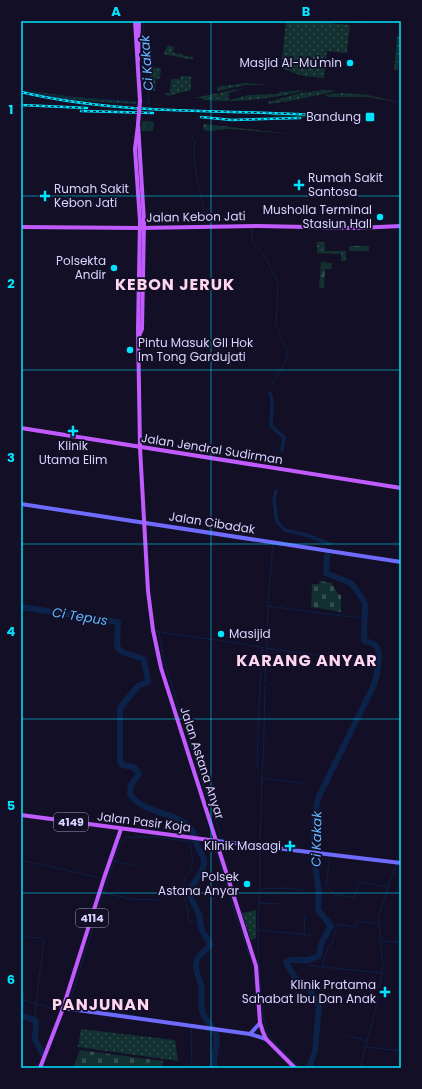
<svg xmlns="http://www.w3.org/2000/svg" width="422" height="1089" font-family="Poppins,sans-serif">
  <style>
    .grass { fill: url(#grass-dots) }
    .forest { fill: url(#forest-firs) }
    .cemetery { fill: url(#cemetery-stones) }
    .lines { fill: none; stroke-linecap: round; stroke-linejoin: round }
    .stream { stroke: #0c2248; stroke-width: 1 }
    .canal { stroke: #0c2248; stroke-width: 3.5 }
    .river { stroke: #0c2248; stroke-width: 6 }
    .secondary { stroke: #6f6bff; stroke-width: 4 }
    .primary { stroke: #c25bff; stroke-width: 4 }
    .rail-casing { stroke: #00e5ff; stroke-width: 2.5 }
    .rail { stroke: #130f26; stroke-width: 1; stroke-dasharray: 3; stroke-linecap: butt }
    .primary-bridge { stroke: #c25bff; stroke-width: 4 }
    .grid { fill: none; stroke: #00e5ff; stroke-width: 1; stroke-opacity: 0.55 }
    .poi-dot { fill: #00e5ff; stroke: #130f26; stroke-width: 1.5 }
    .labels { text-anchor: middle; stroke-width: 3.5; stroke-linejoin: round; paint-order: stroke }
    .shield { fill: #130f26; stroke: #9e99be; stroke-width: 1 }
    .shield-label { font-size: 11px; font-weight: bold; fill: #d9d4ff }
    .poi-label { font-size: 12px; fill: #d9d4ff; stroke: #130f26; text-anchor: end }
    .street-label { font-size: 12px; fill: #d9d4ff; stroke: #130f26 }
    .water-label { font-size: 13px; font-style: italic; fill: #62b6ff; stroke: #130f26 }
    .district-label { font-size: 16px; font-weight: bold; letter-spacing: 1px; fill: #ffd6f0; stroke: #130f26 }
    .neatline { fill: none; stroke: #00e5ff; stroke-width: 1.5 }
    .grid-label { font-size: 13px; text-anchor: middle; font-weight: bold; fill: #00e5ff }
  </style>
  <defs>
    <pattern id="grass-dots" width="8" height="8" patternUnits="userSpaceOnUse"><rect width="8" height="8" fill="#12302f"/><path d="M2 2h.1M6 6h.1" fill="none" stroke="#344d4e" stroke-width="1.8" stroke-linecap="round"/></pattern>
    <pattern id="forest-firs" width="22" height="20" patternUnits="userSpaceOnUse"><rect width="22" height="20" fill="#12302f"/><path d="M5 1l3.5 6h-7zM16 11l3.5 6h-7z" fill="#344d4e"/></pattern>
    <pattern id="cemetery-stones" width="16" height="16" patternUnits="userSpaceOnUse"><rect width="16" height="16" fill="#12302f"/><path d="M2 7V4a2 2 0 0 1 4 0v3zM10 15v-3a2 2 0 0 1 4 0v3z" fill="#344d4e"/></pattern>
  </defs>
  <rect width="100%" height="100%" fill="#130f26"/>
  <g class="grass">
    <polygon points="286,21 309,21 350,25 347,53 327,51 324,78 303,76 281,68"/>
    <polygon points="397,36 400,36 398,70 394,70"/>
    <polygon points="168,45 174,47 173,53 182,54 182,55 193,57 193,60 163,54"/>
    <polygon points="149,67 161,68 160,79 156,78 155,91 151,90"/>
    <polygon points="181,76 191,76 191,90 168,96 165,93 170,93 171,79 180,79"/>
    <polygon points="245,83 269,85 245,85 218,91 217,87"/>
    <path d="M243,88L229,93V96L223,98L229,97L230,100L248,95L279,94V92L307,90C272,99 239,103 203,100V98H194L218,93L219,99V93Z"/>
    <polygon points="21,90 76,97 136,102 136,104 70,100"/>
    <polygon points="324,90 337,91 290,101 268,104 268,102 300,93"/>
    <polygon points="342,93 368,95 401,103 368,97 328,97 324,95"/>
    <polygon points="273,113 312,115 312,118 273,116"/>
    <polygon points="230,127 292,134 230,129"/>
    <polygon points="317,242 325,242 325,251 346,251 346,261 341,261 341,254 317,253"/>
    <polygon points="256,910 256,938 251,940 242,913"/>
    <polygon points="81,1029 175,1040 178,1061 78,1047"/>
  </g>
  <g class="forest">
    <polygon points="142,121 154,122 153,131 141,131"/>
    <polygon points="204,124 230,127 230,129 206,131 203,129"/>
    <rect x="349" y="246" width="20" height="5"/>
    <polygon points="321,262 332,263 331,269 325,269 324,288 319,288"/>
  </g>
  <g class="cemetery">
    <polygon points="320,581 332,583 338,594 341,595 341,612 311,607 312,584 319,584"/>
    <polygon points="80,1050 163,1061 162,1068 73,1068"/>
  </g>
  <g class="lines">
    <g class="stream">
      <polyline points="143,21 149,105"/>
      <polyline points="340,21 364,23 365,21"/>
      <polyline points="24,91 65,97 139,102"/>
      <polyline points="142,102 149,102"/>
      <polyline points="148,120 149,132"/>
      <path d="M191,135C196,141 194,145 194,152C194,175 202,198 206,220"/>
      <polyline points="252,229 252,242 265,256 278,283 276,325 287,351 287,360 272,384"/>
      <polyline points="268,603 273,543"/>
      <polyline points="268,606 343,616"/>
      <polyline points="345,616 364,618"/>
      <polyline points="156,631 185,636"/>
      <polyline points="159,632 164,661 176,698"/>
      <polyline points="187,636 216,640"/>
      <polyline points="219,640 265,648"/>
      <polyline points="267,644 268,605"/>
      <polyline points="266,648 378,664"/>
      <polyline points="261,670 262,648"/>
      <polyline points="265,682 267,645"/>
      <polyline points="260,687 261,671"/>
      <polyline points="176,699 201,777"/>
      <polyline points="258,733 260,687"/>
      <polyline points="264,734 265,686"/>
      <polyline points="257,768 258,735"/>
      <polyline points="201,778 210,805"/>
      <polyline points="202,778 210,776"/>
      <polyline points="262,778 264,736"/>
      <polyline points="263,778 302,783"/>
      <polyline points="211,806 222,840"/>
      <polyline points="156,837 188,841"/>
      <polyline points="191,841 196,842"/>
      <polyline points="214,843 228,890"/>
      <polyline points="260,845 262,778"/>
      <polyline points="260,849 260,889 286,888 302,890"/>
      <polyline points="330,856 326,886 335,894 354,898 359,882 387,887"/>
      <polyline points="114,860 119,846 126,837 155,837"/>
      <polyline points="21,861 22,861"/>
      <polyline points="23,861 43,865"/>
      <polyline points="114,861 135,866"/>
      <polyline points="45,865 78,873"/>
      <polyline points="78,873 99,878"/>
      <path d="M188,874C196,865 191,851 189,841"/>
      <polyline points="187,875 181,887 188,909 188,922 199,921"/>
      <polyline points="104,892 114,861"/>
      <polyline points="104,893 131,899 158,900"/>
      <polyline points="229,893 231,902"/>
      <polyline points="259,903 280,904"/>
      <polyline points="259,903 260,890"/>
      <polyline points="232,904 239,925"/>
      <polyline points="258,916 258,930 311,935"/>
      <polyline points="258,916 259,904"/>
      <polyline points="347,926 356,927 358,921 378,924"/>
      <polyline points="240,928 245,943"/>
      <polyline points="258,931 258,956"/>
      <polyline points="304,934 305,915"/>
      <polyline points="23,937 42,938 44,940 36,1003"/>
      <polyline points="380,940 379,914 396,864"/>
      <polyline points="380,941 383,962"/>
      <polyline points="381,941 401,942"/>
      <polyline points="88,945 104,892"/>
      <polyline points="246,945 249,955"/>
      <polyline points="87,946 71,998 71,1006 136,1016"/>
      <polyline points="21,947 22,937"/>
      <polyline points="258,958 262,1003"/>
      <polyline points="308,960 309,965 322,967 327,949 333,941 337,925 346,925"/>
      <polyline points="323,967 381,973"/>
      <polyline points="22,999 23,1000"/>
      <polyline points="24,1000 57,1010"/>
      <path d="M262,1005C264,1027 265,1033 280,1048"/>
      <polyline points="377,1006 383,964"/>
      <polyline points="35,1019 36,1004"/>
      <polyline points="345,1034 349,1036"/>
      <polyline points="349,1036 367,1041"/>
      <polyline points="367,1047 401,1051"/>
      <polyline points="281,1049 288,1056"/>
      <polyline points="289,1057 296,1064"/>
      <polyline points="297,1065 300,1068"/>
      <polyline points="192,1068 191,1028 213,1031"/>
      <polyline points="360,1068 376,1007"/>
    </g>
    <g class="canal">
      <path d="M270,393C274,404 271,414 271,426L284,437L282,451"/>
      <polyline points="276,491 274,500 277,522 285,530 306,535 330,544"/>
    </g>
    <g class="river">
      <path d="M21,607L118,622L117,647L122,652L144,659L148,682L138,686L120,708V761L122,765L134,767L139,774L131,785L130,794C144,815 177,811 191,829C195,834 195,841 198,847C200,852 205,857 204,864C202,876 192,882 189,894L199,914L201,928L210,944C208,951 199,952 197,960C194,968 198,976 201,984C203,992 200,1002 202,1011C205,1020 213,1026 216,1035C219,1047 211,1058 215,1068"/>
      <polyline points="21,993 21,1007"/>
      <polyline points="21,1015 36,1021 35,1039 42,1053"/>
      <path d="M309,1068L315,1051L319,1006L309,989L300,985L294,976L286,962L290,960H308L319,956L321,944L331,926L318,910L319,894L314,856L315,815L318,798L373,687C376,679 383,651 375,645C372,643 367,642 364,640L365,604L362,598L351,583L326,573L327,556"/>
    </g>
    <g class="secondary">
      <polyline points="21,504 401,562"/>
      <polyline points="217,841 401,863"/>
      <polyline points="63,1008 250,1034 266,1039"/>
      <polyline points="250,1034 260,1023"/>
    </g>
    <g class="primary">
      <polyline points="135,21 140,101"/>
      <polyline points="138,60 139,21"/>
      <polyline points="138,124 144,221 142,329 139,336"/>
      <polyline points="138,125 135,149 140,221 138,329 140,448 148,591 153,630 161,668 256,966 260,1023 263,1032 266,1039 295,1068"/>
      <polyline points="21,227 140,228 258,226 357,228 401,226"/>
      <polyline points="21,428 401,488"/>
      <polyline points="21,815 217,841"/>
      <polyline points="40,1068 62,1011 104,878 121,829"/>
    </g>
    <g class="rail-casing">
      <g id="rail">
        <path d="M21,92C127,117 238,108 346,117"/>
        <polyline points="21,105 87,108"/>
        <polyline points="81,111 153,113"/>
        <polyline points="201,117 232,120 300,118"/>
      </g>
    </g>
    <use href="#rail" class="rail"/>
    <polyline class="primary-bridge" points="138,124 140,101"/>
  </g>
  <path class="grid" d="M211,21V1068M21,196H401M21,370H401M21,544H401M21,719H401M21,893H401"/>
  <g class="poi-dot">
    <circle cx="350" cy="63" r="4"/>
    <rect x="365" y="112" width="10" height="10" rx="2"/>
    <path d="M297 179h4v4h4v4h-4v4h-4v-4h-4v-4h4z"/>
    <path d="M43 190h4v4h4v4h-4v4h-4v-4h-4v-4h4z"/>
    <circle cx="380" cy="217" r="4"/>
    <circle cx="114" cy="268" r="4"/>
    <circle cx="130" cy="350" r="4"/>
    <path d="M71 425h4v4h4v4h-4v4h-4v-4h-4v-4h4z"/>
    <circle cx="221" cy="634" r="4"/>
    <path d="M288 840h4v4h4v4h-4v4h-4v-4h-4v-4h4z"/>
    <circle cx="247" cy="884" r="4"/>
    <path d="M383 986h4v4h4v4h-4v4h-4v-4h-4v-4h4z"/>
  </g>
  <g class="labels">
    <g class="shield">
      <rect x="54" y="813" width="34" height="18" rx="3"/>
      <rect x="76" y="909" width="32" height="18" rx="3"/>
    </g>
    <g class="shield-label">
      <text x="71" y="826">4149</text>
      <text x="92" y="922">4114</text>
    </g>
    <g class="poi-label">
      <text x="342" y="67">Masjid Al-Mu'min</text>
      <text x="361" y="121">Bandung</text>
      <text x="308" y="182" text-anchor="start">Rumah Sakit<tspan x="308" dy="14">Santosa</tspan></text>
      <text x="54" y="193" text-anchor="start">Rumah Sakit<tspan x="54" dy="14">Kebon Jati</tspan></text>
      <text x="372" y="214">Musholla Terminal<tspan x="372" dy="14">Stasiun Hall</tspan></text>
      <text x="106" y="265">Polsekta<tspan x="106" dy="14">Andir</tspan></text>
      <text x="138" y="347" text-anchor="start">Pintu Masuk GII Hok<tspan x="138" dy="14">Im Tong Gardujati</tspan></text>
      <text x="73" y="450" text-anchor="middle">Klinik<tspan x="73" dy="14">Utama Elim</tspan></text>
      <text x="229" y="638" text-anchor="start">Masijid</text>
      <text x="281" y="850">Klinik Masagi</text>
      <text x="239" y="881">Polsek<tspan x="239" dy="14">Astana Anyar</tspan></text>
      <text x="376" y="989">Klinik Pratama<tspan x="376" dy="14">Sahabat Ibu Dan Anak</tspan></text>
    </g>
    <g class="street-label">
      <text transform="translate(196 217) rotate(-1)" y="4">Jalan Kebon Jati</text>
      <text transform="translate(212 449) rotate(9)" y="4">Jalan Jendral Sudirman</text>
      <text transform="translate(212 523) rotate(9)" y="4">Jalan Cibadak</text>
      <text transform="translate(202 763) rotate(72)" y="4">Jalan Astana Anyar</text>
      <text transform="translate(144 822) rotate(7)" y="4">Jalan Pasir Koja</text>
    </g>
    <g class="water-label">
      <text transform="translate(146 63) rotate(-94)" y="5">Ci Kakak</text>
      <text transform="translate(80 616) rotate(9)" y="5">Ci Tepus</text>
      <text transform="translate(316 839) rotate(-89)" y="5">Ci Kakak</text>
    </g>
    <g class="district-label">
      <text x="175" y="290">KEBON JERUK</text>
      <text x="307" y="666">KARANG ANYAR</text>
      <text x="101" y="1010">PANJUNAN</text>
    </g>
  </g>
  <rect width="422" height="1089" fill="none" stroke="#130f26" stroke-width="44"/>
  <rect x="22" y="22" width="378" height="1045" class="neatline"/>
  <g class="grid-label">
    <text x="116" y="16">A</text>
    <text x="306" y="16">B</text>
    <text x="11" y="114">1</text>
    <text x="11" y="288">2</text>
    <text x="11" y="462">3</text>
    <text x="11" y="636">4</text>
    <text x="11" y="810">5</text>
    <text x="11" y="984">6</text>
  </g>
</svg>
